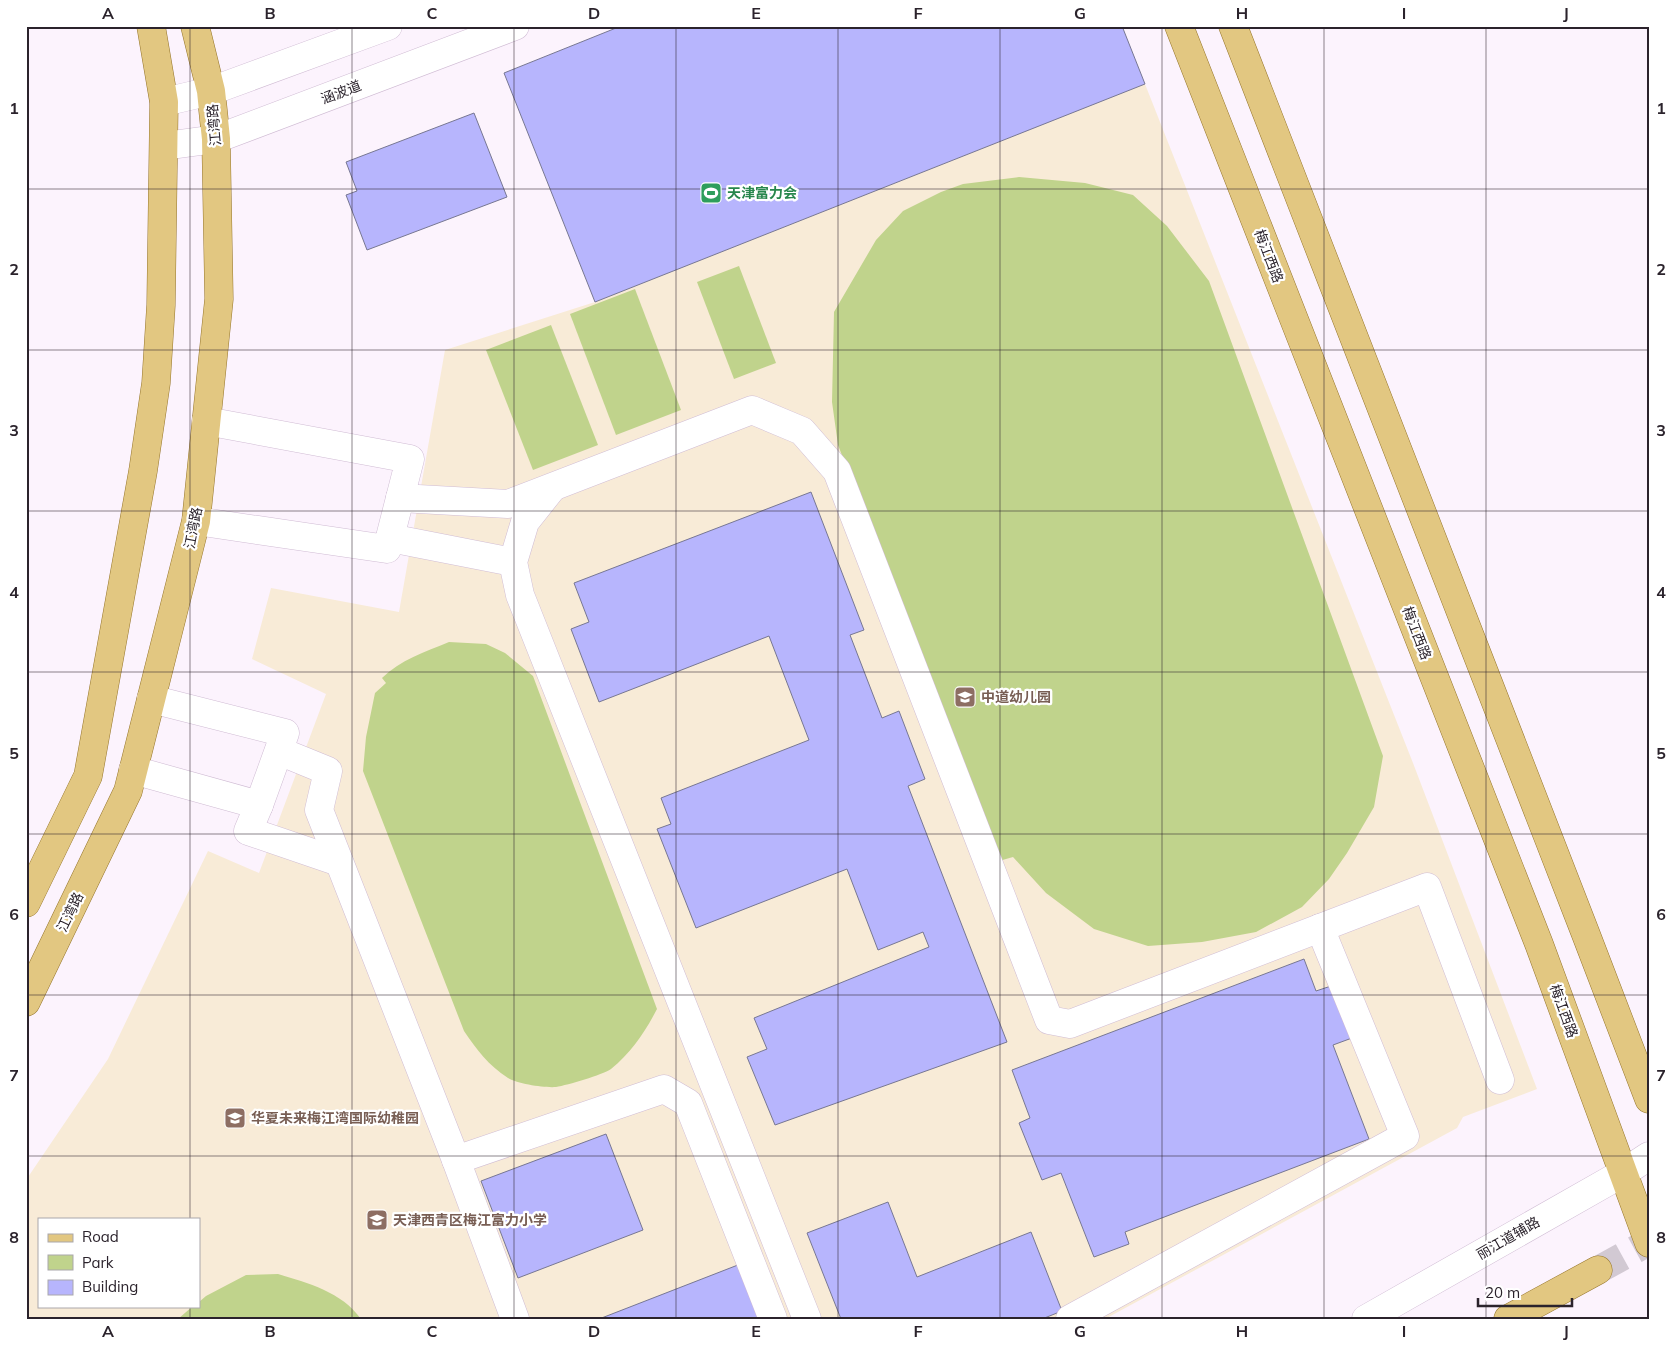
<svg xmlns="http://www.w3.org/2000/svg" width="1675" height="1345" font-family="Mulish,'Noto Sans SC',sans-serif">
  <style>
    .education { fill: #f8ebd7; fill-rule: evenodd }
    .green { fill: #c0d38c }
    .building { fill: #b7b5fd; stroke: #777792 }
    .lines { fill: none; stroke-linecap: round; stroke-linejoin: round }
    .major-tunnel { stroke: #d2c9d3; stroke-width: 28; stroke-dasharray: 28 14; stroke-linecap: butt }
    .minor-casing { stroke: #d0bcd4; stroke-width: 29 }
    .major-casing { stroke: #96762d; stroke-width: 29 }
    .minor { stroke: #fff; stroke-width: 28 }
    .major { stroke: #e2c781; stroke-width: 28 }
    .grid { fill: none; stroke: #2b232c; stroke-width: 1; stroke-opacity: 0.55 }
    .labels { text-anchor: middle; stroke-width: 4.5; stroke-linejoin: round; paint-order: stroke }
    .street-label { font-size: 14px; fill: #2b232c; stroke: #fff }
    .leisure-label { font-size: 14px; font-weight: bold; fill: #27864d; stroke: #fff; text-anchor: start }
    .education-label { font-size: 14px; font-weight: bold; fill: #785e54; stroke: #fff; text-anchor: start }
    .neatline { fill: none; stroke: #2b232c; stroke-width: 2 }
    .grid-label { font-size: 16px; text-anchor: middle; font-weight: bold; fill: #2b232c }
  </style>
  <rect width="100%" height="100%" fill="#fcf3fd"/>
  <path class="education" d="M1145,84L1413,763L1537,1089L1463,1117L1457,1128L1105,1319H26V1180L108,1059L208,851L259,873L326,694L252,659L271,588L399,612L445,350L595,302ZM39,1219H199V1306H39Z"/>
  <g class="green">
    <polygon points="1019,177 1085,183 1133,195 1167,226 1209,281 1383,756 1374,807 1347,853 1329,879 1302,907 1256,932 1202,942 1148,946 1094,929 1046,893 1013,857 999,861 838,445 832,402 834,312 876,240 903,211 941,192 963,184"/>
    <polygon points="739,266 776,363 734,379 697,282"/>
    <polygon points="635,289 681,410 616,435 570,314"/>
    <polygon points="551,325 598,445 533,470 486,350"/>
    <path d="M449,642L486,644L505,653L533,676L657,1009C645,1032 632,1052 611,1069C602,1075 568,1085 556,1087C545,1088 518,1084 508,1078C488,1065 477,1050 464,1031L363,771L366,737L375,693L386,683L382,678C400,660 425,652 449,642Z"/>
    <path d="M278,1274C308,1283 342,1292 361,1319H178L193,1306H199V1302L206,1296L246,1275Z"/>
  </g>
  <g class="building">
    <polygon points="621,26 1122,26 1145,84 595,302 504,73"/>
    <polygon points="474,113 507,197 367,250 346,195 357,191 346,162"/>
    <polygon points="811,492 864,630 850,635 882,718 899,711 925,779 908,786 1007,1042 775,1125 747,1057 767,1049 754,1018 929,947 923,932 878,950 847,869 696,928 657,829 671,824 661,798 809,740 769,636 599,702 571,629 589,622 574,583"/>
    <polygon points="1304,959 1316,991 1331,986 1352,1038 1333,1045 1369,1139 1125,1232 1129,1244 1094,1257 1061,1173 1042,1180 1019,1123 1030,1118 1012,1070"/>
    <polygon points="606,1134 643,1230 518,1278 481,1181"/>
    <polygon points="888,1202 917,1277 1031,1232 1062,1311 1042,1319 841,1319 807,1233"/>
    <polygon points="743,1263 765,1319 599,1319"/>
  </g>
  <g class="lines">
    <polyline class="major-tunnel" points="1598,1270 1649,1242"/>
    <g class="minor-casing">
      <g id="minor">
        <polyline points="164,102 211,91 388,26"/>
        <polyline points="164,146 216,139 515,26"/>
        <polyline points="552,488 525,522 513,562 520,595 807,1319"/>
        <polyline points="400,498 508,504 752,410 802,431 837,471 1049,1020 1070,1024 1427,887 1500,1080"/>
        <polyline points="196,521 387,549 410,459 206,421"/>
        <polyline points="390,538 513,562"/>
        <polyline points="279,751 328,771 319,810 456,1160 515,1319"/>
        <polyline points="133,770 259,805 285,733 151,699"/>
        <polyline points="259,805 248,831 339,862"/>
        <polyline points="456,1160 664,1089 688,1103 773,1319"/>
        <polyline points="1070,1319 1405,1136 1320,928"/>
        <polyline points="1366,1319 1623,1173 1649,1156"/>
      </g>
    </g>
    <g class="major-casing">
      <g id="major">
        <polyline points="1179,26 1539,944 1649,1243"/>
        <polyline points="1233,26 1585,932 1649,1099"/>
        <polyline points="26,903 88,776 143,471 156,383 161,305 164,102 151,26"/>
        <polyline points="26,1002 128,791 196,521 219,299 216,139 211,91 195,26"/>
        <polyline points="1508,1319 1598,1270"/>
      </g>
    </g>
    <use href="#minor" class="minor"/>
    <use href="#major" class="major"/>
  </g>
  <path class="grid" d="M190,26V1219M352,26V1319M514,26V1319M676,26V1319M838,26V1319M1000,26V1319M1162,26V1319M1324,26V1319M1486,26V1319M26,189H1649M26,350H1649M26,511H1649M26,672H1649M26,834H1649M26,995H1649M26,1156H1649M190,1306V1319"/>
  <defs>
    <g id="stadium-square" transform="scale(1.125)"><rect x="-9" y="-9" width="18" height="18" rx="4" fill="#2e9e5b" stroke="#fff"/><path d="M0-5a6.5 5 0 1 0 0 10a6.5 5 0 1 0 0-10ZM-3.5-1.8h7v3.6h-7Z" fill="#fff"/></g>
    <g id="school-square" transform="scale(1.125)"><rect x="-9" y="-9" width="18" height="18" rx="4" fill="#8d6e63" stroke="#fff"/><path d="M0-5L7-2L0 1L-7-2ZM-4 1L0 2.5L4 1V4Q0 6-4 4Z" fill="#fff"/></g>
  </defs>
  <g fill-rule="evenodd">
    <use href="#stadium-square" x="711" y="193"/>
    <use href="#school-square" x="965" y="697"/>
    <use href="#school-square" x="235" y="1118"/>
    <use href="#school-square" x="377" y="1220"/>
  </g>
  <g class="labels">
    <g class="street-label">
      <text transform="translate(341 92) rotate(-21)" y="5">涵波道</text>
      <text transform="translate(214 125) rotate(-95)" y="5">江湾路</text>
      <text transform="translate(1269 256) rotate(69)" y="5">梅江西路</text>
      <text transform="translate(193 528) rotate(-79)" y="5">江湾路</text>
      <text transform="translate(1417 633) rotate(69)" y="5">梅江西路</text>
      <text transform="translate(70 912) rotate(-64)" y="5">江湾路</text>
      <text transform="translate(1564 1011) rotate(70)" y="5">梅江西路</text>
      <text transform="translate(1508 1238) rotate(-30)" y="5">丽江道辅路</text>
    </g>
    <g class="leisure-label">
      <text x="727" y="198">天津富力会</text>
    </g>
    <g class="education-label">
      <text x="981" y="702">中道幼儿园</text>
      <text x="251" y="1123">华夏未来梅江湾国际幼稚园</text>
      <text x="393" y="1225">天津西青区梅江富力小学</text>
    </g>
  </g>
  <rect width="1675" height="1345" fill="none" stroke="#ffffff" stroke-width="55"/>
  <rect x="38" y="1218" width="162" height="90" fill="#ffffff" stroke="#aaa7ab"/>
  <rect x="48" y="1234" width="25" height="8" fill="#e2c781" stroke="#aaa7ab"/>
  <text x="82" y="1242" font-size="15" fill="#2b232c">Road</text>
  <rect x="48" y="1255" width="25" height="15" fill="#c0d38c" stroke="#aaa7ab"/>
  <text x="82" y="1268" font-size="15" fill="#2b232c">Park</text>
  <rect x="48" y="1280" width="25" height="15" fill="#b7b5fd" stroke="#aaa7ab"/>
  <text x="82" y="1292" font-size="15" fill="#2b232c">Building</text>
  <path d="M1478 1298v8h94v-8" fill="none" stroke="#2b232c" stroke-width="2.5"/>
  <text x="1485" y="1298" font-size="15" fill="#2b232c" stroke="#ffffff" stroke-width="4" paint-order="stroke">20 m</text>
  <rect x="28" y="28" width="1620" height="1290" class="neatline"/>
  <g class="grid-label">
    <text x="108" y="19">A</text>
    <text x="270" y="19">B</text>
    <text x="432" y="19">C</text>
    <text x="594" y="19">D</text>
    <text x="756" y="19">E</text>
    <text x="918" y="19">F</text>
    <text x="1080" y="19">G</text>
    <text x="1242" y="19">H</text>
    <text x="1404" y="19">I</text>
    <text x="1566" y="19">J</text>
    <text x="14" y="114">1</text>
    <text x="1661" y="114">1</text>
    <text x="14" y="275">2</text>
    <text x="1661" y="275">2</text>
    <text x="14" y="436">3</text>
    <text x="1661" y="436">3</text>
    <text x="14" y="598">4</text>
    <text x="1661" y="598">4</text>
    <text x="14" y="759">5</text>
    <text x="1661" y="759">5</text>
    <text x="14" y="920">6</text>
    <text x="1661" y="920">6</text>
    <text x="14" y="1081">7</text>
    <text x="1661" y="1081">7</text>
    <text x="14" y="1243">8</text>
    <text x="1661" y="1243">8</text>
    <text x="108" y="1337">A</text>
    <text x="270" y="1337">B</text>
    <text x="432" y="1337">C</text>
    <text x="594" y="1337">D</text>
    <text x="756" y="1337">E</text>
    <text x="918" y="1337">F</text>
    <text x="1080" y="1337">G</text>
    <text x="1242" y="1337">H</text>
    <text x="1404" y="1337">I</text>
    <text x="1566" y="1337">J</text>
  </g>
</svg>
